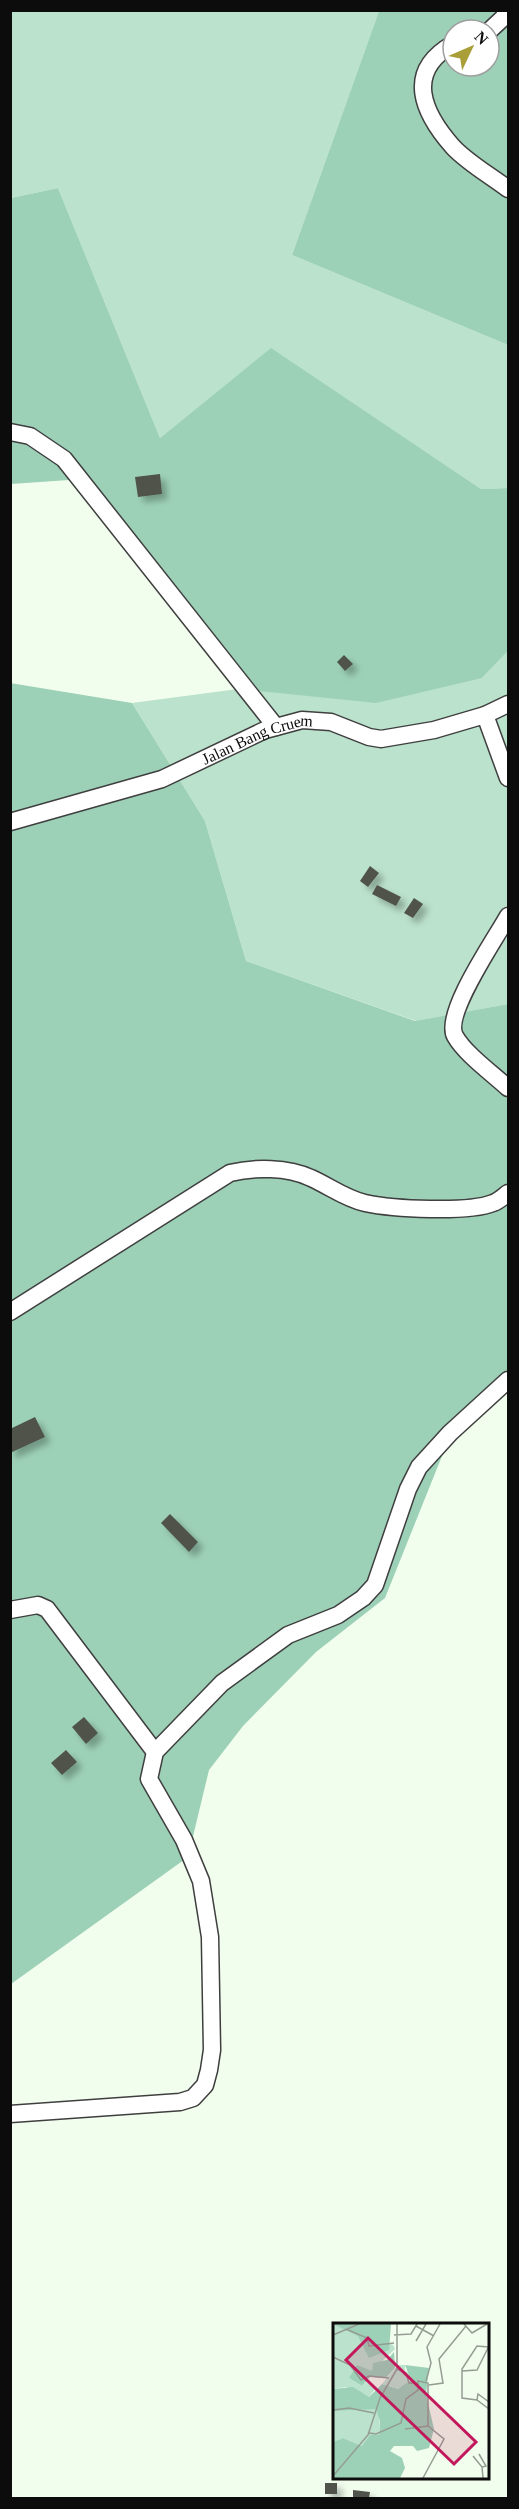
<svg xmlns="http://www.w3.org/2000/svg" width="519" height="2509" font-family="Georgia,serif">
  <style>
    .green { fill: #bbe2cc }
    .forest { fill: #9dd1b7; fill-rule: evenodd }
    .building { fill: #50534a; filter: url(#shadow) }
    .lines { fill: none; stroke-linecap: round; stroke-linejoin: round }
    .minor-casing { stroke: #3f3f3f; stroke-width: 19 }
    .minor { stroke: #fff; stroke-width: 16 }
    .labels { text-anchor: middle; stroke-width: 6; stroke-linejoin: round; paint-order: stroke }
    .street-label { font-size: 16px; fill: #0c0c0c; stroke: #fff }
    .inset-road { fill: none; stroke: #959d93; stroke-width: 1.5 }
    .view { fill: #c2185b; fill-opacity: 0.15; stroke: #c2185b; stroke-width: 3 }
    .inset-edge { fill: none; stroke: #0c0c0c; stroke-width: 3 }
  </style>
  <defs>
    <filter id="shadow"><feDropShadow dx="5.5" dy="5.5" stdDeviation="3" flood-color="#0004"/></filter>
  </defs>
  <rect width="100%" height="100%" fill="#f1fded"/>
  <g class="green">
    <polygon points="10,11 379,11 292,255 508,345 508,488 481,489 271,349 160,438 58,188 11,198"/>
    <polygon points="508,651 508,1004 416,1021 246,961 205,821 132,703 238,689 482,678"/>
  </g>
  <g class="forest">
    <path d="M379,11H508V345L292,255ZM453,30H489V66H453Z"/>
    <polygon points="58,188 160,438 271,348 481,489 508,488 508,651 482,678 376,703 238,689 69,480 11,484 11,198"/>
    <polygon points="10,683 132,703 205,821 246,961 415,1021 508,1004 508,1372 504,1384 446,1446 385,1598 316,1652 243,1726 209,1770 188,1857 11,1984"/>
  </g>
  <g class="building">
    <polygon points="160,474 162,494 138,497 135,477"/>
    <polygon points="344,655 353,664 345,671 337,662"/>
    <polygon points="370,866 379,873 368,887 360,881"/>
    <polygon points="377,885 401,897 396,906 372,894"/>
    <polygon points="414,898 423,904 413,918 404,913"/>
    <polygon points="35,1417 45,1437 10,1453 10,1429"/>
    <polygon points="170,1514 198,1542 189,1552 161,1523"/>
    <polygon points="84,1717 98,1733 86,1744 72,1727"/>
    <polygon points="66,1750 77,1762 62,1775 51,1763"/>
    <rect x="325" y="2483" width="12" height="11"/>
    <polygon points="353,2490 370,2492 369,2498 353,2498"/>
  </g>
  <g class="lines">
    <g class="minor-casing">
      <g id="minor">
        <polyline points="489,31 504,17 506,10"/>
        <path d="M453,44C404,72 423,113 453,147C468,163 491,176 508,189"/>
        <polyline points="10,432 30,436 64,459 276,727"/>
        <polyline points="485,715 508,778"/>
        <path id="s1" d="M10,822L162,779L265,730L302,720L331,722L369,737L381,739L434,730L485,715L508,704"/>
        <path d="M508,916C496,938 443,1014 455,1036C465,1054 493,1074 508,1088"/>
        <path d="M10,1312L230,1173C254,1167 288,1167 311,1178C329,1186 346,1199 365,1203C393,1209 468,1213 493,1203C499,1201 504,1196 508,1193"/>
        <polyline points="10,1610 38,1605 47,1609 155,1752"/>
        <polyline points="10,2114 180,2102 193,2098 205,2085 209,2070 212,2050 210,1937 201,1881 184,1840 149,1779 155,1752 222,1683 288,1635 338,1615 363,1598 375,1585 408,1489 419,1467 450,1433 508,1380"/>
      </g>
    </g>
    <use href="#minor" class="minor"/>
  </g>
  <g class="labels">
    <g class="street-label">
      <text dy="6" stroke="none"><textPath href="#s1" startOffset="262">Jalan Bang Cruem</textPath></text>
    </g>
  </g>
  <g transform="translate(333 2323)">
    <rect width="156" height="156" fill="#f1fded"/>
    <path d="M0,1L60,22L62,26L39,48L16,55L29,63L33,59L42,66L36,74L13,64L0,66ZM65,42H72V48L78,51L74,62L65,66L49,61ZM10,85L43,86L47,90L46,112L29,123L10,115L0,119V88Z" fill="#bbe2cc"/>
    <path d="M0,1H58L56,27L36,35L25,13ZM61,29L62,45L53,55L37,54L29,63L16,55L24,42L39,48L40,40L54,37ZM72,42L96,45L93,71L101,106L96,125L84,128L80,123H61L57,128L69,135L72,145L67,155H0V119L10,115L29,123L37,112H46L47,98L43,86L0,88V66L20,64L36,74L49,61L65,66L78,57Z" fill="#9dd1b7"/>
    <path class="inset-road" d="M131,1L139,10L154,1M83,3L101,13M13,6L34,15L36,23L61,20M0,12L26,1M61,12L78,11L84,1M83,18L93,1M0,34L17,42L28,57L36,53L56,55M64,46L73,50L76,60H85M129,48L144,47L156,23M93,58L98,40L94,24L107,1M96,62L110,60L106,36L133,3M144,77L129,75V46L144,23L156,24M156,79L145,71L144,77L156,86M0,87L16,85L41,90M72,106L95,103M36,110L43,111L68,100L73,76L85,67V58L95,60V103L111,116L90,155M146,131L153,143L149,144M140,133L149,144L150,155M0,153L35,112L47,75L64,46V1"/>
    <path class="view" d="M35,15L143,119L121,141L13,37Z"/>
    <rect width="156" height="156" class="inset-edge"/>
  </g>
  <rect width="519" height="2509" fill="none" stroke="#0c0c0c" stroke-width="24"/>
  <g transform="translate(471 48) rotate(46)"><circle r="28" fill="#ffffff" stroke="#9e9e9e" stroke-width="1.5"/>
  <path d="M0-4.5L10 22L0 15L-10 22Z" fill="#a99e37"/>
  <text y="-9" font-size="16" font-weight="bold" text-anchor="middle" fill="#0c0c0c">N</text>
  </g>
</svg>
